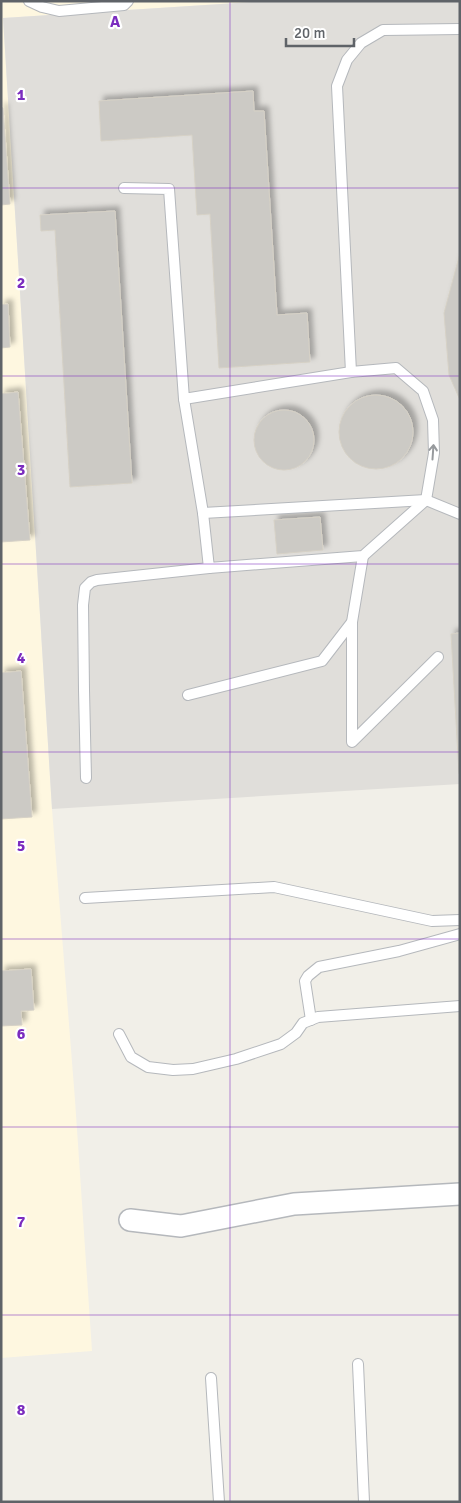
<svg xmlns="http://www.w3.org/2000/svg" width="461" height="1503" font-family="Signika,sans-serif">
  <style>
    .commercial { fill: #fef7e0 }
    .industrial { fill: #e0deda }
    .building { fill: #cccac5; stroke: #d6d1c6; filter: url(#shadow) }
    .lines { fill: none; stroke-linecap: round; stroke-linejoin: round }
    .lane-casing { stroke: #b5b8bc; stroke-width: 12 }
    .street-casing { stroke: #b5b8bc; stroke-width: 24 }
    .lane { stroke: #fff; stroke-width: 10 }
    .street { stroke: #fff; stroke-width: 21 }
    .oneway { stroke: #979a9d }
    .grid { fill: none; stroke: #7b2cbf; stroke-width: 1; stroke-opacity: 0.55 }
    .grid-label { font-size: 16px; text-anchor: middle; font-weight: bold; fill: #7b2cbf; stroke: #fff; stroke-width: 4.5; stroke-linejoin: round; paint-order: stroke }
  </style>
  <defs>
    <filter id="shadow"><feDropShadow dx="4.5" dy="-4.5" stdDeviation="2.5" flood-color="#0004"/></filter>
  </defs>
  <rect width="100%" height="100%" fill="#f1efe8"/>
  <polygon class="commercial" points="1,1 269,1 3,18 52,809 75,1100 92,1351 1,1358"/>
  <polygon class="industrial" points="269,1 460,1 460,784 52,809 3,18"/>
  <g class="building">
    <polygon points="253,91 254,111 264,111 277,315 307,313 310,362 219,368 210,214 197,215 192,135 101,141 99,101"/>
    <polygon points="1,107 3,108 10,204 1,205"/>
    <polygon points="115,211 132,483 70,487 55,230 41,231 40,215"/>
    <polygon points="460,253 460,400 449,375 444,313"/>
    <polygon points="8,304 10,347 1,348 1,305"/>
    <polygon points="18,392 30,540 1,542 1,394"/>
    <circle cx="376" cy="432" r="37"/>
    <circle cx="284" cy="440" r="30"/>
    <polygon points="320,517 323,550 277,554 274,520"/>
    <polygon points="460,633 460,774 459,774 451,634"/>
    <polygon points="21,671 32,817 1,819 1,673"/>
    <polygon points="31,969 34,1010 21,1011 22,1025 1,1026 1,971"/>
  </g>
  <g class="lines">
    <g class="lane-casing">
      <g id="lane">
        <polyline points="29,1 42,7 59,11 124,5 128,1"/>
        <polyline points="124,188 169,189 184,399 351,372 396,368 423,391 433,420 434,453 426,500 363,556 209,568 203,513"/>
        <polyline points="351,372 337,86 347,60 361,43 383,30 460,29"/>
        <polyline points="184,399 203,513 426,500 460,514"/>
        <polyline points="352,622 352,742 438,657"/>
        <polyline points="188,695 322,661 352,622 363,556"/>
        <polyline points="86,778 84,690 83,605 85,588 91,582 97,580 209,568"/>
        <polyline points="85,898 274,887 432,921 460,920"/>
        <polyline points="311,1020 305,981 308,976 319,967 399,951 460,934"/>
        <polyline points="119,1034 131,1057 148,1067 173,1070 193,1069 236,1059 281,1044 296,1033 303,1023 318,1017 460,1006"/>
        <polyline points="358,1364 364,1502"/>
        <polyline points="211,1378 219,1502"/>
      </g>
    </g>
    <g class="street-casing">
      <polyline id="street" points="130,1220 181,1226 294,1204 460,1194"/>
    </g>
    <use href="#lane" class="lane"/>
    <use href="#street" class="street"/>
  </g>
  <defs><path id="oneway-shaft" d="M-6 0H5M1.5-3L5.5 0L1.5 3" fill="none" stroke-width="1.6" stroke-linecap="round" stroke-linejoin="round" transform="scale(1.25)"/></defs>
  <use class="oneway" href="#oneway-shaft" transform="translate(433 452) rotate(-86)"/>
  <path class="grid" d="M230,1V1502M1,188H460M1,376H460M1,564H460M1,752H460M1,939H460M1,1127H460M1,1315H460"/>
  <g class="grid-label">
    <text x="115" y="27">A</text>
    <text x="21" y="100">1</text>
    <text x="21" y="288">2</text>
    <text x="21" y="475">3</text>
    <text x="21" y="663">4</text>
    <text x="21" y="851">5</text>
    <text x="21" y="1039">6</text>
    <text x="21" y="1227">7</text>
    <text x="21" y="1415">8</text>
  </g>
  <rect width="461" height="1503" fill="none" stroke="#5f6368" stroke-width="5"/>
  <path d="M286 38v8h68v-8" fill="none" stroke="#5f6368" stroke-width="2.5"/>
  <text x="294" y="38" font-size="15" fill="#5f6368" stroke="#ffffff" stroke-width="4" paint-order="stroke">20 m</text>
</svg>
